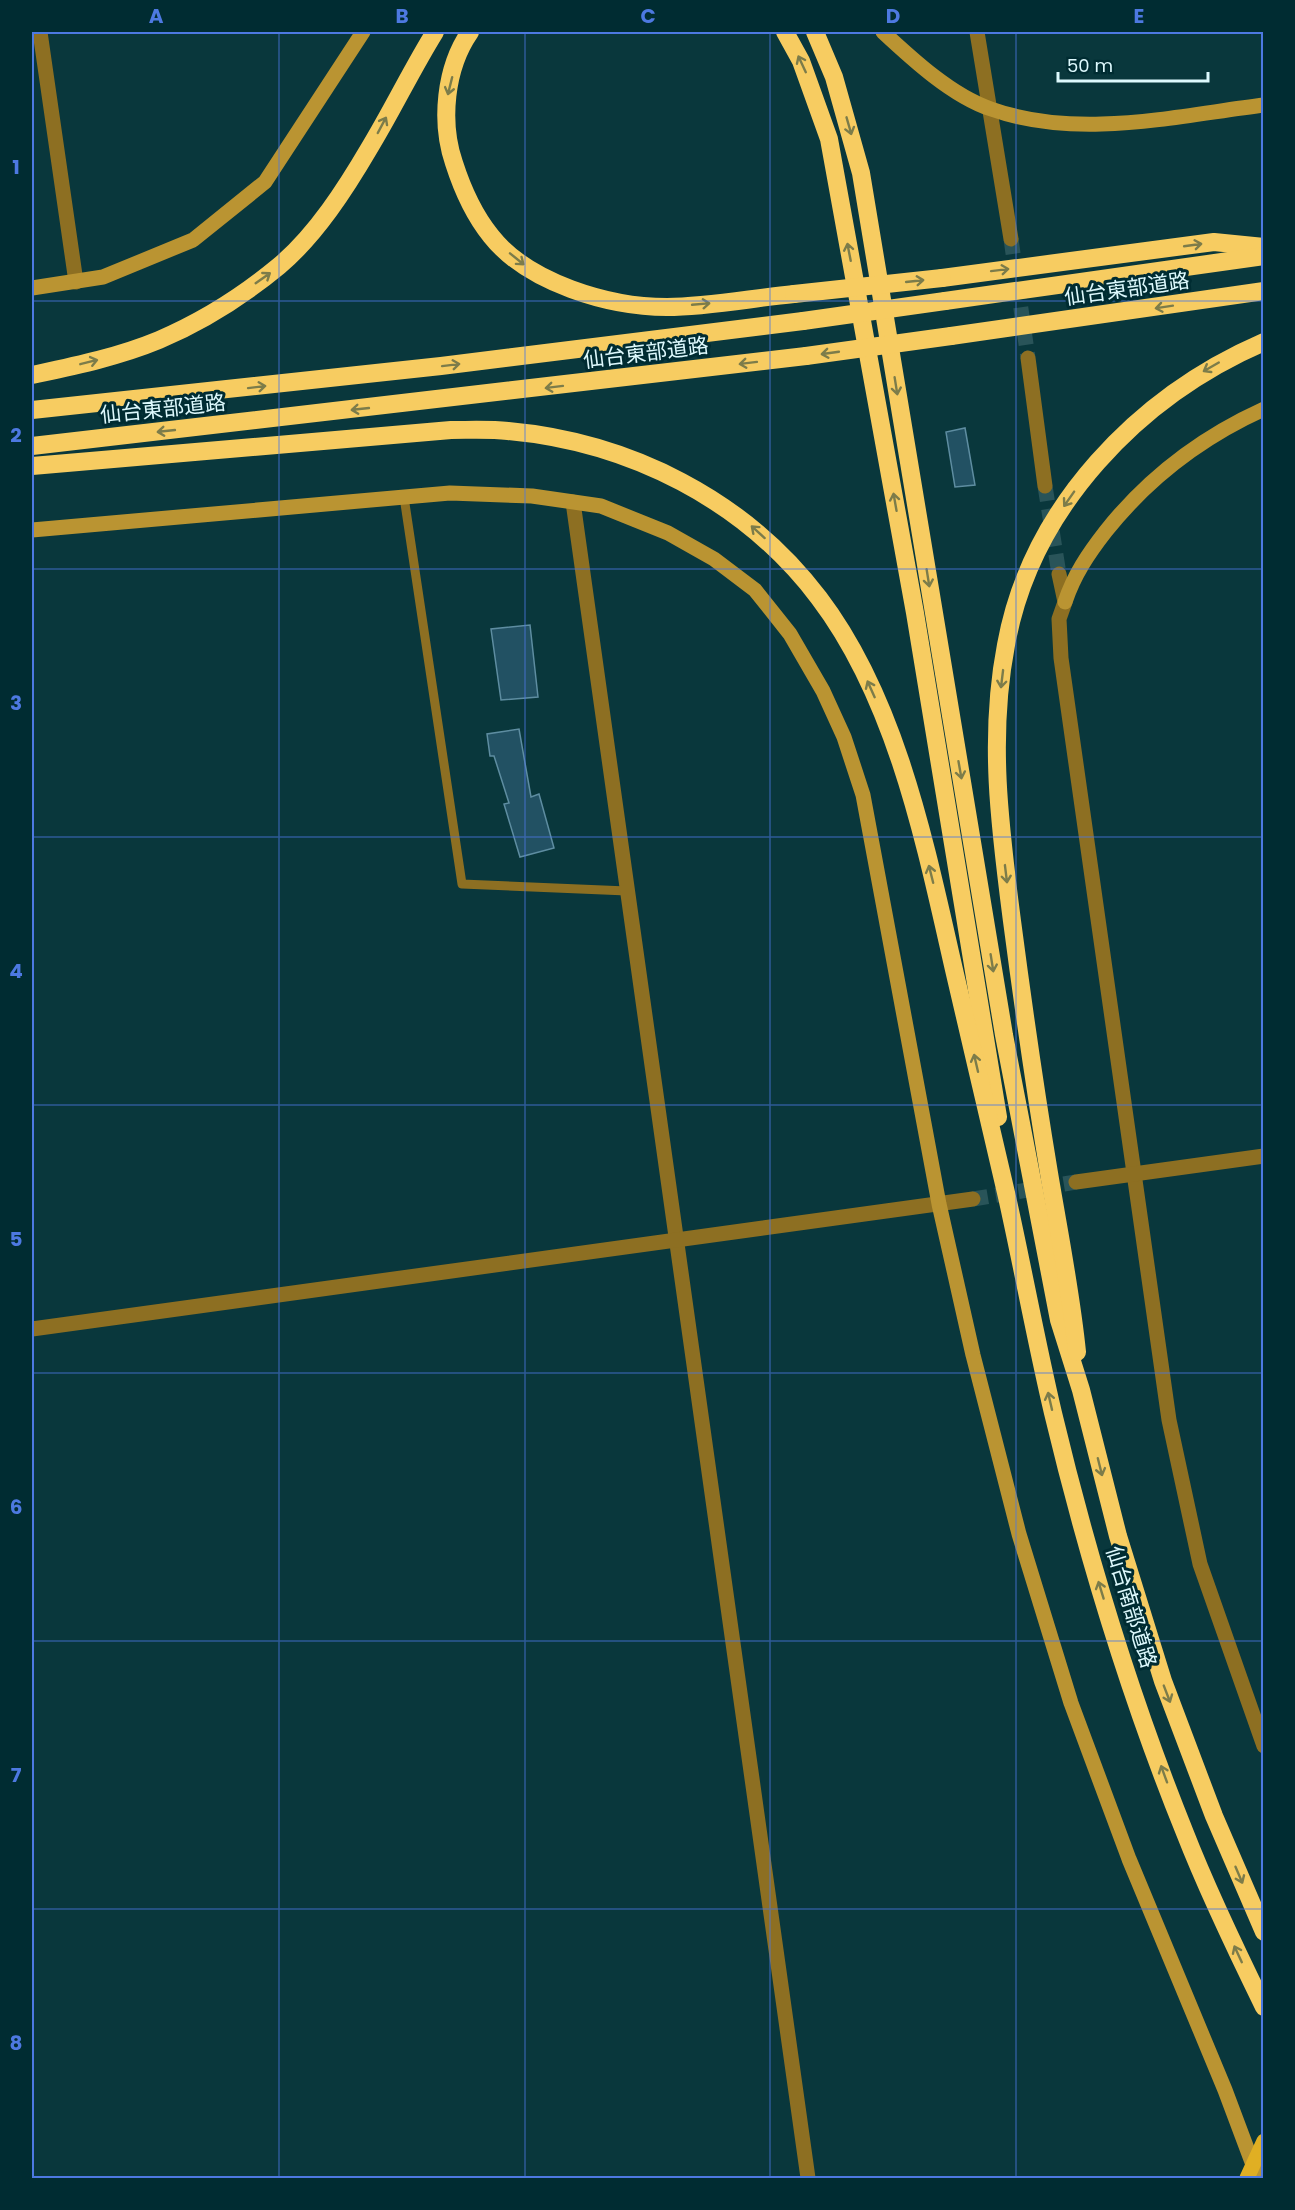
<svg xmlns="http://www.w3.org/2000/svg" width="1295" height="2210" font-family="Poppins,'Noto Sans JP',sans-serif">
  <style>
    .building { fill: #225163; stroke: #5e8da1; stroke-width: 1.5 }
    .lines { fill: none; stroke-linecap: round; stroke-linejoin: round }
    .street-tunnel { stroke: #295459; stroke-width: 15; stroke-dasharray: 15 8; stroke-linecap: butt }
    .lane { stroke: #8d6f22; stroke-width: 9 }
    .street { stroke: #8d6f22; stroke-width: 15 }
    .secondary { stroke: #ba9432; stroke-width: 15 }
    .primary { stroke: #e0af23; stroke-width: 15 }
    .highway { stroke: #f7cc61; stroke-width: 18 }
    .highway-bridge { stroke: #f7cc61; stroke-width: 18 }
    .oneway { stroke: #7c7c4a }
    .grid { fill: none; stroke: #4d79e1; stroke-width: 1.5; stroke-opacity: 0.55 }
    .labels { text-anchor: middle; stroke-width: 6; stroke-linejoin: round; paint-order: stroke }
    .street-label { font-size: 21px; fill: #ddf9fd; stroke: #002c32 }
    .neatline { fill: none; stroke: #4d79e1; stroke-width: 2 }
    .grid-label { font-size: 20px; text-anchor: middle; font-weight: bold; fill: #4d79e1 }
  </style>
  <rect width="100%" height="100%" fill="#09373c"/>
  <g class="building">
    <polygon points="965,428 975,485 955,487 946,432"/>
    <polygon points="530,625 538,697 501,700 491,629"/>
    <polygon points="519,729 531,797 539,794 554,848 520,857 504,804 509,803 494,756 490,756 487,734"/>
  </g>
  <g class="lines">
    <g class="street-tunnel">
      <polyline points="1011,239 1028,358"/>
      <polyline points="1045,486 1059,574"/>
      <polyline points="973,1199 1076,1182"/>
    </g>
    <polyline class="lane" points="404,497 462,884 627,891"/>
    <g class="street">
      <polyline points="40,32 76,282"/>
      <polyline points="977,32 1011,239"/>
      <polyline points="1028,358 1045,486"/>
      <polyline points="573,502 808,2178"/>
      <polyline points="1059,574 1065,602 1059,619 1061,658 1169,1420 1200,1564 1264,1746"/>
      <polyline points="1076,1182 1264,1156"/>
      <polyline points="32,1329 973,1199"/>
    </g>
    <g class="secondary">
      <path d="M883,32C912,59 952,96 991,109C1078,140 1175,116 1264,105"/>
      <polyline points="32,288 103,277 193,240 265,182 363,32"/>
      <polyline points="32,530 450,493 532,496 601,506 668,533 714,559 755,590 790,634 823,691 844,737 863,795 939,1204 973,1355 1019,1534 1071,1703 1129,1859 1225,2090 1258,2178"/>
      <path d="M1065,602C1074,575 1088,554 1106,531C1149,477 1200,438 1264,409"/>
    </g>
    <polyline class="primary" points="1247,2178 1264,2141"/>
    <g class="highway">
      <path d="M470,32C445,68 440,122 454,163C462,188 474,215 491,236C528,283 609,307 667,307C709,307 752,298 794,294"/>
      <polyline points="785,32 801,61 829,139 915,613 998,1117"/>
      <polyline points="815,32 834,77 861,173 1004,1035 1059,1320 1081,1390 1118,1536 1163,1681 1214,1816 1264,1932"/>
      <polyline points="942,278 1214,242 1264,247"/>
      <polyline points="945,301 1264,256"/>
      <polyline points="951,336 1264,291"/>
      <path d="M32,375C74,366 118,357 159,340C201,322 244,295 279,266C316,235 346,188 370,147C393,109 412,69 435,32"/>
      <polyline points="32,410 441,366 803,321"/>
      <polyline points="32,446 806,356"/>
      <path d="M32,466L451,430C470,430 490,429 508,431C630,442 745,500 819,598C898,702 926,848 955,974C972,1048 990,1123 1007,1197C1023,1269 1036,1341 1053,1413C1087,1555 1130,1697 1185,1833C1208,1892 1236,1950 1264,2007"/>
      <path d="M1077,1352C1071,1292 1059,1233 1049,1173C1035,1089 1023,1005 1012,921C1000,828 988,738 1006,645C1031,507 1139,396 1264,342"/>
    </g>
    <g class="highway-bridge">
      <polyline points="794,294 942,278"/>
      <polyline points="803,321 945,301"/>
      <polyline points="806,356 951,336"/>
    </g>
  </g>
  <defs><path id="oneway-shaft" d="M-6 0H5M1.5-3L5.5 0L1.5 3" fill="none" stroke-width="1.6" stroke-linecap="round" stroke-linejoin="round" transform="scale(1.5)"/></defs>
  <g class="oneway">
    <use href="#oneway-shaft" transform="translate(802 64) rotate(-115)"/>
    <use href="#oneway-shaft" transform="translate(450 86) rotate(104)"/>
    <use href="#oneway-shaft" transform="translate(382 125) rotate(-62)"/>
    <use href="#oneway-shaft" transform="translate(849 126) rotate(74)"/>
    <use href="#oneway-shaft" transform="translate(1193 245) rotate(-8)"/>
    <use href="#oneway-shaft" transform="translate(849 252) rotate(-101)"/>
    <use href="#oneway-shaft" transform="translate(517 259) rotate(39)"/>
    <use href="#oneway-shaft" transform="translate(1000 270) rotate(-7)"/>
    <use href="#oneway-shaft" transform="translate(263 278) rotate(-35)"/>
    <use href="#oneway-shaft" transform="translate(915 281) rotate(-6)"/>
    <use href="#oneway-shaft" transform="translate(701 304) rotate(-5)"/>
    <use href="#oneway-shaft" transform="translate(1164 307) rotate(171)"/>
    <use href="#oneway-shaft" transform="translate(830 353) rotate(172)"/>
    <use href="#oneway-shaft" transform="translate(89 362) rotate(-14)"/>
    <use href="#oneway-shaft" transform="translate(748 363) rotate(173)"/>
    <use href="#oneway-shaft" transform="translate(451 365) rotate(-7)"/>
    <use href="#oneway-shaft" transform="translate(1211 367) rotate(150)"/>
    <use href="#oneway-shaft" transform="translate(896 386) rotate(81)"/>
    <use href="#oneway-shaft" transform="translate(257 387) rotate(-7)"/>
    <use href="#oneway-shaft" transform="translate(554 387) rotate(173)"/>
    <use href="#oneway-shaft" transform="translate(360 409) rotate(174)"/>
    <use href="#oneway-shaft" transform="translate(166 431) rotate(174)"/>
    <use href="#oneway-shaft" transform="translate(1069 499) rotate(125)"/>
    <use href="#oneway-shaft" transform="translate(895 502) rotate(-100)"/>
    <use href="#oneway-shaft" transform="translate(758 532) rotate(-138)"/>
    <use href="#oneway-shaft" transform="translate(928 578) rotate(81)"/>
    <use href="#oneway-shaft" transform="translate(1002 679) rotate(97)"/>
    <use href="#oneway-shaft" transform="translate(871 689) rotate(-114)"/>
    <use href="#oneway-shaft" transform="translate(960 770) rotate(80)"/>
    <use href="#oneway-shaft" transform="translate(931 874) rotate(-104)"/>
    <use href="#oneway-shaft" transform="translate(1006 874) rotate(83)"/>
    <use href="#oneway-shaft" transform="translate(992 963) rotate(81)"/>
    <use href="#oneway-shaft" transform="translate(976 1063) rotate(-103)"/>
    <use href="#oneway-shaft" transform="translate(1050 1401) rotate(-103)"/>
    <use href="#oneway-shaft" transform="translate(1100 1467) rotate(76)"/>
    <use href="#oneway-shaft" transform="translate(1101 1590) rotate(-107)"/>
    <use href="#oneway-shaft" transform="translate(1167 1694) rotate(69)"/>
    <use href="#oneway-shaft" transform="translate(1164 1774) rotate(-110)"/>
    <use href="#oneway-shaft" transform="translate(1239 1875) rotate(67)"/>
    <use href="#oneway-shaft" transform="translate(1238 1954) rotate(-115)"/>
  </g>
  <path class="grid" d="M279,32V2178M525,32V2178M770,32V2178M1016,32V2178M32,301H1264M32,569H1264M32,837H1264M32,1105H1264M32,1373H1264M32,1641H1264M32,1909H1264"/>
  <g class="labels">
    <g class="street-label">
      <text transform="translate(1127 289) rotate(-8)" y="7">仙台東部道路</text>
      <text transform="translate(646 353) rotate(-7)" y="7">仙台東部道路</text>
      <text transform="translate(163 409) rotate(-6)" y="7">仙台東部道路</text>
      <text transform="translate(1131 1607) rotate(73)" y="7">仙台南部道路</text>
    </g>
  </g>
  <rect width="1295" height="2210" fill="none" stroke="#002c32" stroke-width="66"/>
  <path d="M1058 72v9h150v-9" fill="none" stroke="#ddf9fd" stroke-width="3"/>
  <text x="1067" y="72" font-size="18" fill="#ddf9fd" stroke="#002c32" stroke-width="4.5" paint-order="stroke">50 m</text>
  <rect x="33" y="33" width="1229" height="2144" class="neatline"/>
  <g class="grid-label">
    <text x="156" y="23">A</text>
    <text x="402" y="23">B</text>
    <text x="648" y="23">C</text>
    <text x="893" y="23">D</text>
    <text x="1139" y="23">E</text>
    <text x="16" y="174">1</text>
    <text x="16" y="442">2</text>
    <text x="16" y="710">3</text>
    <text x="16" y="978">4</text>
    <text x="16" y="1246">5</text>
    <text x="16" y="1514">6</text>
    <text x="16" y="1782">7</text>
    <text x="16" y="2050">8</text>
  </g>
</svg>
